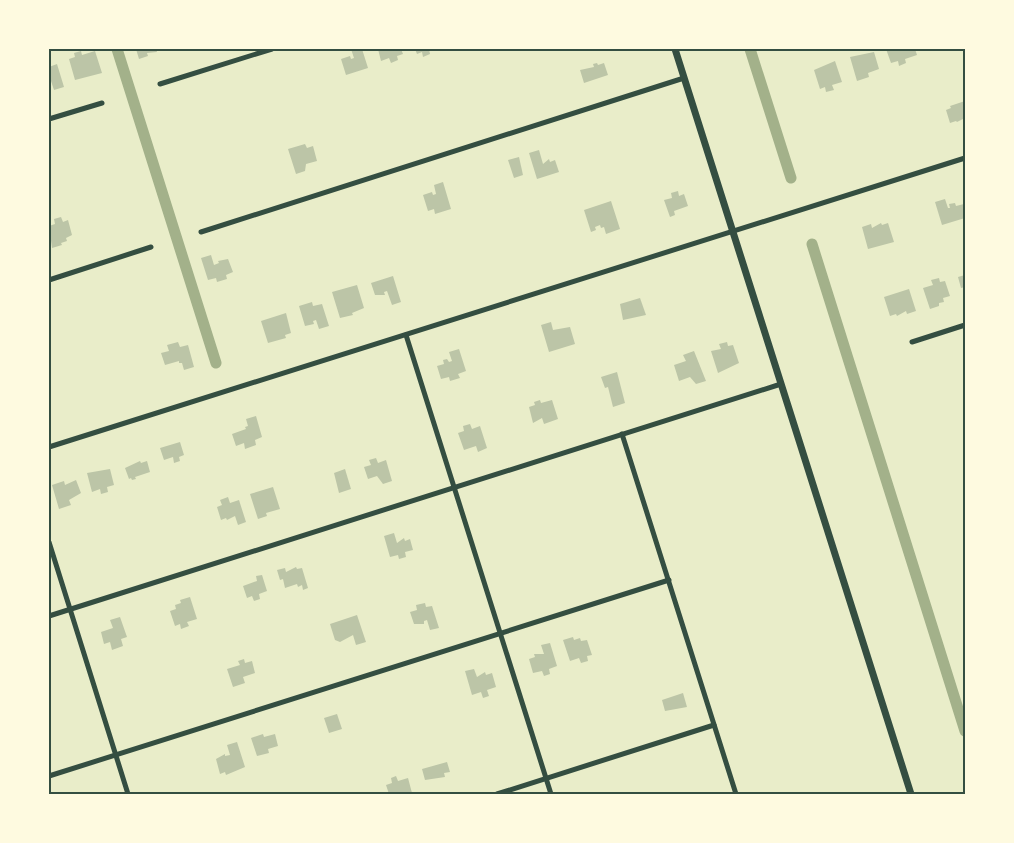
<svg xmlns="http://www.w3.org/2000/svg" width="1014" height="843" font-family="Lato,sans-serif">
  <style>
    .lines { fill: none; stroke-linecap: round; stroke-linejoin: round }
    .canal { stroke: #a3b18a; stroke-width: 11 }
    .building { fill: #bcc5a7 }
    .minor { stroke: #344e41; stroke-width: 5 }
    .tertiary { stroke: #344e41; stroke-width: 7 }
    .neatline { fill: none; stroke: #344e41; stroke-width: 2 }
  </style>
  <rect width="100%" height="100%" fill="#e9edc9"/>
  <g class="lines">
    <g class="canal">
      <polyline points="117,49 216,363"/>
      <polyline points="750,49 791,178"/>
      <polyline points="812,244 965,731"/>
    </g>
  </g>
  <g class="building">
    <polygon points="136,49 156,49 157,52 147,53 148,56 139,59"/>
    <polygon points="351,49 362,49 368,68 346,75 341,59 350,56 351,59 354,58"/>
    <polygon points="378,49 401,49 403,54 397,56 398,60 391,63 389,58 381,61"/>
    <polygon points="415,49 429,49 430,54 423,57 422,52 417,54"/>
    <polygon points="886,49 915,49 917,55 905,59 906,63 899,66 898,61 891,63"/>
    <polygon points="81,51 82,55 95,51 102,73 75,80 69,59 75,57 74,53"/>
    <polygon points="874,52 879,69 868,73 869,77 857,81 850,57"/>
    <polygon points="835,61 842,82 832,85 834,90 826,92 825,87 820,89 814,70"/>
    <polygon points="597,63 598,65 604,63 608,75 584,83 580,70 594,67 593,64"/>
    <polygon points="57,64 64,87 54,90 51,81 49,81 49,67"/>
    <polygon points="965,101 965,118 957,122 956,121 950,123 946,110 951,108 950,106"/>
    <polygon points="305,144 307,148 313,146 317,161 306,164 305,171 296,174 288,149"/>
    <polygon points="539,150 543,164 549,159 550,162 555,160 559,172 537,179 529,153"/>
    <polygon points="519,157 523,175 514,178 508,160"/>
    <polygon points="443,182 451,209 435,214 434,209 428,211 423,195 432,192 433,195 436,194 434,185"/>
    <polygon points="678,191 679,196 684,194 688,206 674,211 675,215 670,217 664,200 672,198 671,193"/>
    <polygon points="945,199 948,208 950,208 949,204 955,203 956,206 964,204 965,218 942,225 935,202"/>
    <polygon points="611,201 620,229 606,234 604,227 601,228 600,225 595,227 596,230 591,232 584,210"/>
    <polygon points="61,217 63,222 68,220 72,235 66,238 67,241 61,243 62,245 52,248 49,226 55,224 54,219"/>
    <polygon points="881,223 882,225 888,223 894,242 868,249 862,227 871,224 872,228"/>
    <polygon points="211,255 214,265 219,263 218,261 228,259 233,272 226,275 227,279 217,282 216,278 208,280 201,258"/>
    <polygon points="965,275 965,287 961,288 958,277"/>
    <polygon points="393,276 401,302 392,305 387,291 384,292 385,295 375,295 371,283"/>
    <polygon points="939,278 940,282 945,281 950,296 943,298 944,302 939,303 939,306 930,309 923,288 933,285 931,280"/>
    <polygon points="357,285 364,308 352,313 353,315 340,318 332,292"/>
    <polygon points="909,289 916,311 907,314 906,311 897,316 896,314 890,316 884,297"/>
    <polygon points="640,298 646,315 623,320 620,304"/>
    <polygon points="312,302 313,306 322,304 329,326 319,329 316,320 313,321 314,324 305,326 299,306"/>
    <polygon points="286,313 291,333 285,335 286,338 268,343 261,321"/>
    <polygon points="551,322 553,330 570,327 575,344 549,352 541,325"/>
    <polygon points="178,342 180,347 188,345 194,367 184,370 182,363 179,363 179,361 165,365 161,353 169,351 167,345"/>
    <polygon points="727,342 728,346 733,345 739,363 718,373 711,351 721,349 719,344"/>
    <polygon points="459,349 466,371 458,374 460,378 450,381 449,377 441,379 437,366 444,364 443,360 447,359 449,362 452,361 449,352"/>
    <polygon points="694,351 706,381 696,384 690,377 679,381 674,365 686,361 683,355"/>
    <polygon points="617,372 625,403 613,407 608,387 605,388 601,377"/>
    <polygon points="540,400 541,403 552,400 558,419 544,424 542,418 533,423 529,407 535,405 534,402"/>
    <polygon points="256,416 262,437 255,440 256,445 245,449 244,443 236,446 232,434 246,429 245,427 248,426 246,419"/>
    <polygon points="470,424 472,429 480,426 487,448 478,452 476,446 464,450 458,433 464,431 463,426"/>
    <polygon points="180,442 184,455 179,457 180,461 174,463 173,457 164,460 160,448"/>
    <polygon points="376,458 378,463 386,460 392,481 383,484 377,476 368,479 364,467 371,465 369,460"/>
    <polygon points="140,461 141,463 147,461 150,472 135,477 136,479 132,480 131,478 129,479 125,468"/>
    <polygon points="110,469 114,485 107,487 108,492 101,494 100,489 92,492 87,473"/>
    <polygon points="345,469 351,489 339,493 334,473"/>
    <polygon points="76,480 81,493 69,500 71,505 59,509 52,485 64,481 65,485"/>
    <polygon points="273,487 280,509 266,513 267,516 258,519 250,494"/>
    <polygon points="228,497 230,503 239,500 246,522 238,525 235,516 227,520 226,518 221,520 217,507 222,505 220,500"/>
    <polygon points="394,533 397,543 404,538 405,541 410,539 413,550 405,552 406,557 399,559 398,555 390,557 384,536"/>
    <polygon points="296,567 297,569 302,568 308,588 303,590 302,585 298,587 297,584 285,588 283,579 280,580 277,570 285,568 286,572"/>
    <polygon points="262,575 267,591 259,594 260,599 254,601 252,596 247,598 243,586 257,581 256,576"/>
    <polygon points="190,597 197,619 187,622 189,626 181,629 180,624 175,626 170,611 176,609 175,605 181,603 180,600"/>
    <polygon points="425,603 426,607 432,606 439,628 430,630 427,620 424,621 424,624 414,624 410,612 417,610 416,605"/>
    <polygon points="357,615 366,642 356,645 353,635 340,642 335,640 330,624"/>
    <polygon points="120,617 127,637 121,639 123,646 112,650 110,642 104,644 101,632 113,628 110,620"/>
    <polygon points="573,637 574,640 580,638 581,641 587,640 592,655 587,656 588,661 581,663 579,658 570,661 563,640"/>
    <polygon points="550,643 557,666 549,669 550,674 544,676 542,671 533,673 529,659 535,657 534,654 544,654 541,645"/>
    <polygon points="244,659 245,663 252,661 255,673 243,677 245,683 233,687 227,669 240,665 238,661"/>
    <polygon points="474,669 477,677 485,672 486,675 492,673 496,687 487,690 489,696 483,698 481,692 472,695 465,671"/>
    <polygon points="683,693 687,707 665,711 662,700"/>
    <polygon points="337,714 342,729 329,733 324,718"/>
    <polygon points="263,734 264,737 275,734 278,746 268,749 269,753 257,756 251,738"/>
    <polygon points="237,742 245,767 226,775 225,772 220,774 216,759 225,754 225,756 230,755 227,745"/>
    <polygon points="447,762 450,772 444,773 445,777 425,780 422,769"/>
    <polygon points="396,776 398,781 408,778 412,793 389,794 386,785 392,783 391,778"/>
  </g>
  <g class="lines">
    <g class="minor">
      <polyline points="160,84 272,49"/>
      <polyline points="49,119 102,103"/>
      <polyline points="201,232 684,78"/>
      <polyline points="49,280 151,247"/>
      <polyline points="406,335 551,794"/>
      <polyline points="912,342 965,325"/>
      <polyline points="622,434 736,794"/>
      <polyline points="49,447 965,158"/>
      <polyline points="49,542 128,794"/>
      <polyline points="49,616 781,384"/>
      <polyline points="49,776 669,580"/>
      <polyline points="497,794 714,725"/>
    </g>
    <polyline class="tertiary" points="675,49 911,794"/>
  </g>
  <rect width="1014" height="843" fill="none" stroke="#fefae0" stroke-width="100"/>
  <rect x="50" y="50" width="914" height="743" class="neatline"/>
</svg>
